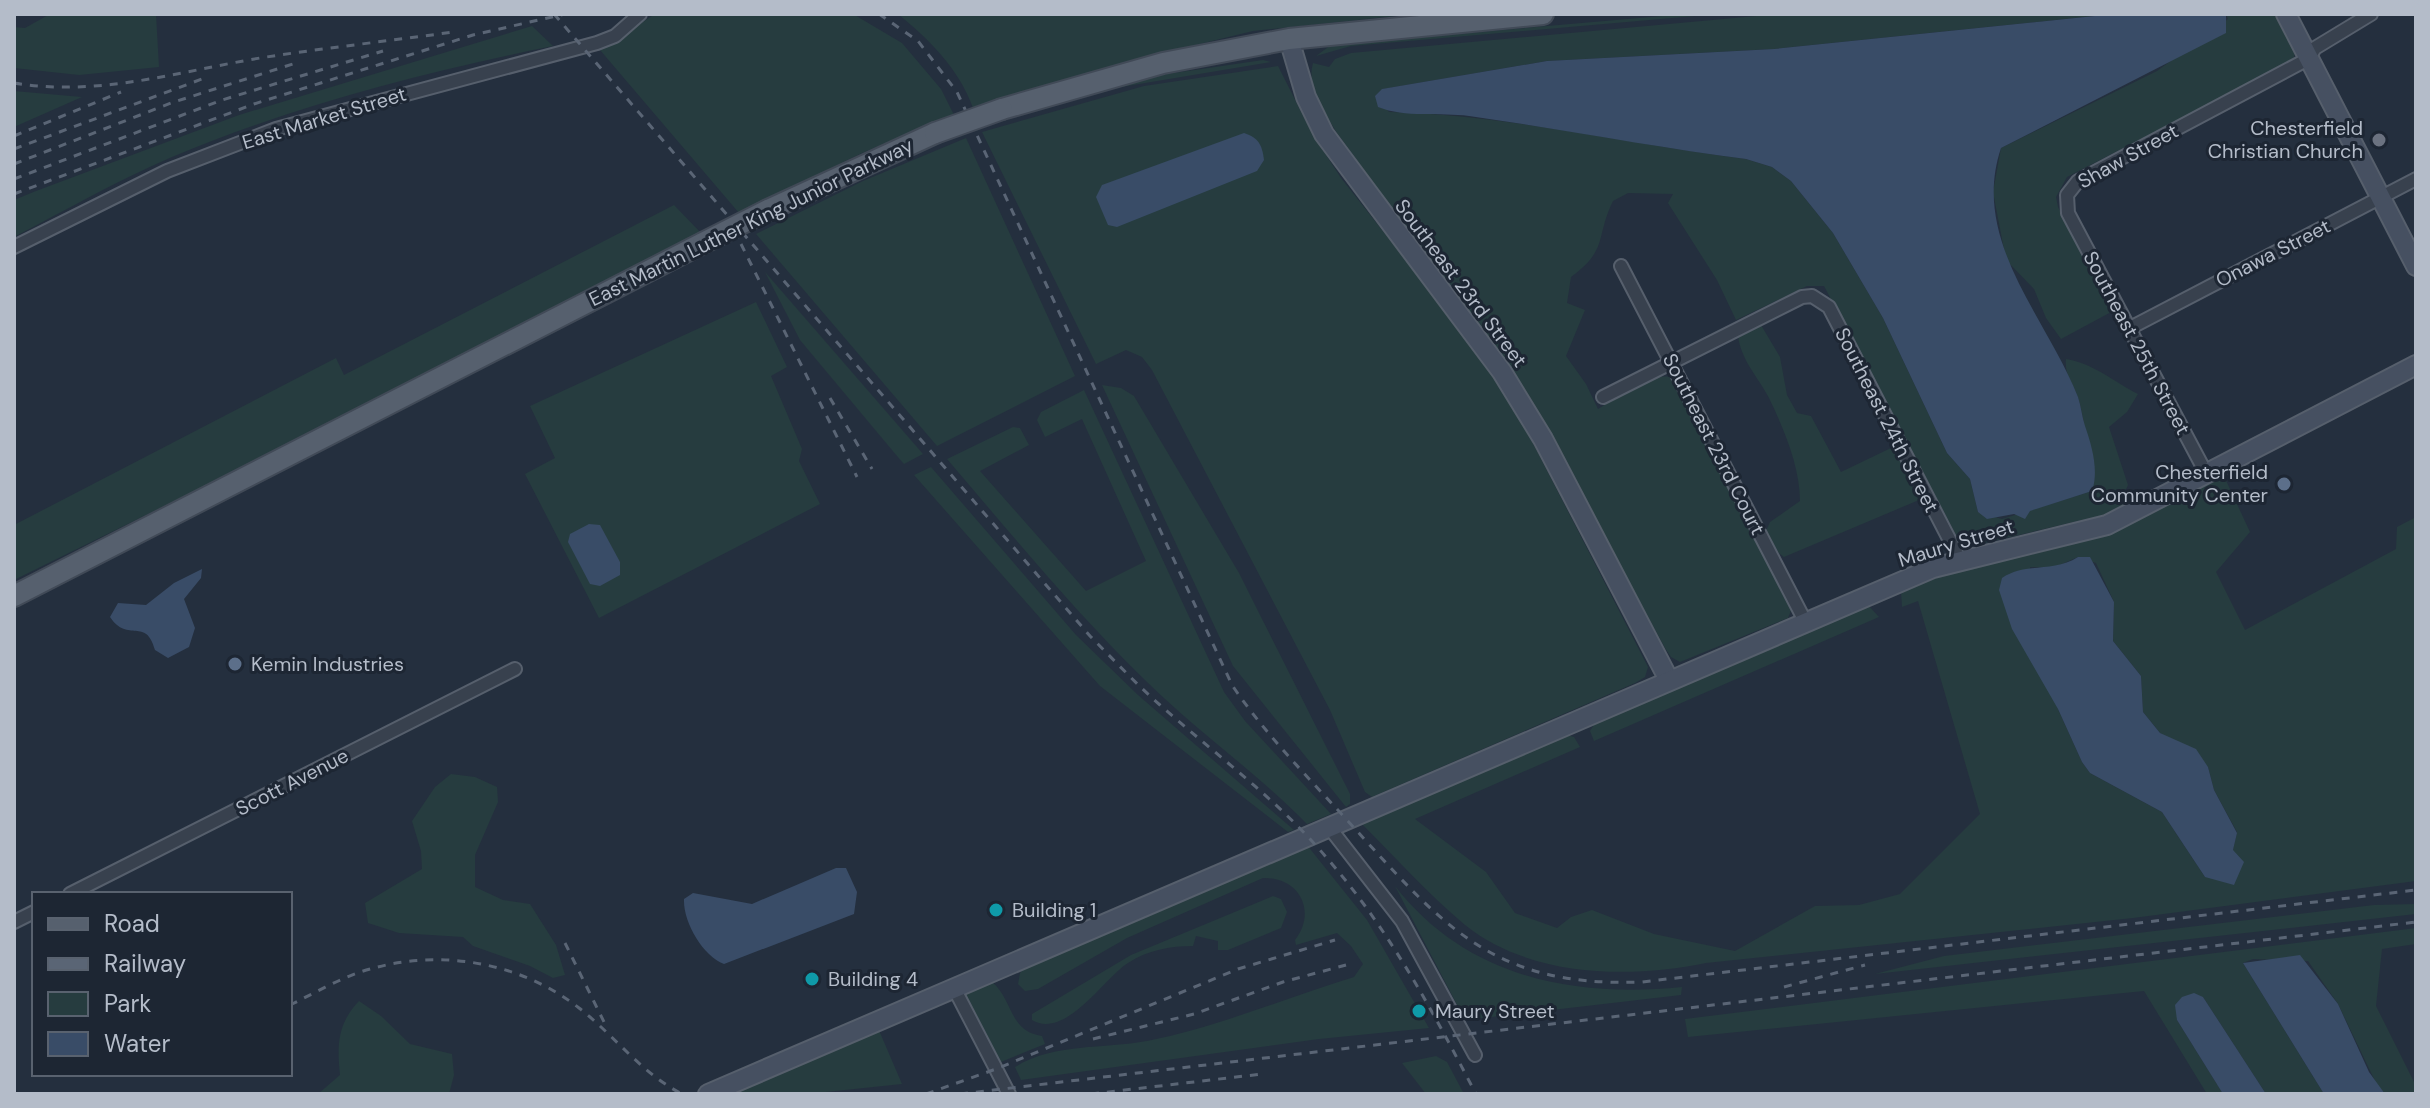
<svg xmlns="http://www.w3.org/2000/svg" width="2430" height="1108" font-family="'DM Sans',sans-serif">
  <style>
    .green { fill: #263c3f; fill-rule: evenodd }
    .water { fill: #394c67 }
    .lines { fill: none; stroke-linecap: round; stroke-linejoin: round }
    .street-casing { stroke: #565f6c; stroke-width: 16 }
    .secondary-casing { stroke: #565f6c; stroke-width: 22 }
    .primary-casing { stroke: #414a57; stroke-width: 24 }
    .street { stroke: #38414e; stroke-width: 12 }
    .secondary { stroke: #465061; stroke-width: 18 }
    .primary { stroke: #56606e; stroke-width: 20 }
    .rail { stroke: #5a6575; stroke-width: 3; stroke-dasharray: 8 8; stroke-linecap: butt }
    .primary-bridge-casing { stroke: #414a57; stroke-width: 24; stroke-linecap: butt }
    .primary-bridge { stroke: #56606e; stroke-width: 20 }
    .worship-dot { fill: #6b7280; stroke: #1d2633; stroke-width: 3 }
    .service-dot { fill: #5c6f8a; stroke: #1d2633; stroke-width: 3 }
    .culture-dot { fill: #0f9aa8; stroke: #1d2633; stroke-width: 3 }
    .labels { text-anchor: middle; stroke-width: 6; stroke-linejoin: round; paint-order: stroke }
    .street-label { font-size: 20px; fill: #b4bcc9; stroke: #1d2633 }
    .poi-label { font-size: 20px; fill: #b4bcc9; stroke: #1d2633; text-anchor: start }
  </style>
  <rect width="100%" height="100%" fill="#242f3e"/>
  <g class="green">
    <polygon points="50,14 156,14 159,67 79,75 14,68 14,27 25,28"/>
    <polygon points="655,14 853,14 902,43 941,89 954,115 862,153 739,213 600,50"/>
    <path d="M898,14H1415L1253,31L1138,59L973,108C959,69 930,40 898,14Z"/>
    <polygon points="1685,14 1718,14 1351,46 1316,56 1331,45"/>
    <path d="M1778,14H2114L1774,49L1547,61L1383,89L1376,97L1389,112C1510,115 1627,144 1746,159L1772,167L1791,181L1833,233L1883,318L1947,453L1970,479L1978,512L2002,519L2092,491C2088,462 2087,430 2079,401C2075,385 2064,377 2066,359C2093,363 2114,382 2138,394L2127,412L2109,427L2128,485L2123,496L2127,505L2104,515L1963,548L1824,286H1807L1736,320L1717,280L1668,203L1673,194L1628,193L1613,201C1595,238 1609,249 1571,277L1567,303L1585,310L1566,356L1586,384L1598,409C1618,398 1652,370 1673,378L1792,608L1788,618L1680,662L1671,657L1665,648L1530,399L1337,133C1325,113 1306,87 1313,63L1329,67L1335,59L1351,53Z"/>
    <polygon points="2226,14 2274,14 2295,53 2293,61 2067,177 2056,197 2058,207 2113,311 2061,339 2046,318 2034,289 2006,260 1993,192 2001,148 2157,71 2228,19"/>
    <path d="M532,26L553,46C424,72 293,106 172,157C118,180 66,210 14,237V200L36,191L239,115Z"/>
    <polygon points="1263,60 1271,62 1109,89 1133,79"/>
    <polygon points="1278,66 1313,135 1341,178 1484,359 1520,418 1648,667 1645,677 1635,683 1372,797 1365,792 1330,710 1152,370 1142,357 1126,350 1096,364 982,132 1144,86"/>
    <polygon points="14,91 82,97 14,127"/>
    <polygon points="966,138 1075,376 937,446 756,234 863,181"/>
    <polygon points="674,205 701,233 294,442 14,580 14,525 336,358 344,375"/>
    <polygon points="765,272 923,454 904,464 897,456 800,340"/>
    <polygon points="756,302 787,367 771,376 802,449 799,461 820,504 599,618 525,474 555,458 530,406"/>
    <path d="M1761,325L1780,357L1787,395L1797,413L1811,416L1841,472L1893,447L1919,500L1784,557L1776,551L1766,531L1770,522L1800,501C1800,467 1784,429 1769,398C1758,377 1741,360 1738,336Z"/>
    <polygon points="1102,385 1121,388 1134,396 1239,573 1350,794 1350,804 1346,807 1233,666"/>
    <path d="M1084,390L1224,692L1245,721L1331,814L1307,824C1257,773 1198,732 1147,682C1075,612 1012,535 947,459L1013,427L1020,428L1029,445L980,471L1086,591L1146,561L1082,419L1045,437L1037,420L1041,412Z"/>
    <polygon points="931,467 1076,635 1138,695 1294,830 1288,832 1100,686 914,475"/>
    <path d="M2223,474L2250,532L2216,572L2245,630L2396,549L2397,527L2416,517V881L2133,918L1706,963C1628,979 1530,977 1465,925C1428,894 1395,857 1360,822L1563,734L1574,737L1580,747L1415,819L1486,872L1515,913L1557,928L1571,917L1592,910L1654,934L1735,951L1815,906L1859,905L1900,894L1980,814L1918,601L1902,607L1901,591ZM2078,557L2096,563L2114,602L2113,641L2141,676L2143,712L2160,733L2208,767L2214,790L2237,832L2233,850L2205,877L2162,812L2090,773L2082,762L2058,709L2030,567L2053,568Z"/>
    <polygon points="1867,604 1879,617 1594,741 1590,731 1597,720"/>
    <polygon points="451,774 475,777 497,787 498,802 475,855 475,887 503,900 530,904 556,945 565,975 553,978 530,966 473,946 463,937 399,933 368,923 365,903 422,869 421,851 412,821 435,787"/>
    <path d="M1307,845L1367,920L1429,1028L1319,1039L1021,1080L1015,1067C1053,1043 1104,1049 1147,1041C1218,1027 1285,998 1354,977L1363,964L1351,946L1337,933L1296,945L1295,940C1317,912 1300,877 1263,878L1127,938L1038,989L1025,991L1018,984L1020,973L1028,964Z"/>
    <path d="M1395,886C1466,977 1572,998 1682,987L1681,995L1465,1020Z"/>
    <path d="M1273,896L1281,899L1287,912L1281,928L1228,950H1218V941L1196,936L1193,946C1170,946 1148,950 1128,963C1105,977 1066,1040 1032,1020V1014L1131,955Z"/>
    <polygon points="2416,904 2416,914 1875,974 1944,956 2374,905"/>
    <polygon points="2416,928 2416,944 2382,949 2376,1006 2416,1086 2416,1094 2385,1094 2376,1083 2338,1004 2308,961 2253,959 2243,963 2324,1094 2266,1094 2203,997 2177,1020 2223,1094 2207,1094 2144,991 1688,1037 1685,1019"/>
    <path d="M992,982C1013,999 1009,1032 1042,1036L1045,1044L1001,1062L965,993Z"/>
    <path d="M359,1001L381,1016L410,1044L452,1054L454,1075L449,1094H318L340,1075C337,1046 337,1024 359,1001Z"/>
    <polygon points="878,1028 902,1084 807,1094 742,1094 740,1089"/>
    <polygon points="1436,1056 1447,1062 1464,1094 1426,1094 1402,1063"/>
  </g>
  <g class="water">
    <path d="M2114,14H2226V33L2001,148C1970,241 2046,316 2078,397C2081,406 2082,417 2085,426C2092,446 2099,471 2092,491L2030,511L2025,519L2014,514L1987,519L1978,512L1970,479L1947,453L1883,318L1833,233L1791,181L1772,167L1746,159C1653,147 1561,129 1469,116C1440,112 1405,118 1378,107L1375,96L1382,89L1547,61L1774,49Z"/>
    <path d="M1244,133C1259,138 1262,145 1264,160L1257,171L1117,227L1108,225L1096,197L1102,185Z"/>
    <polygon points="589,524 600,525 620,562 620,575 600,586 590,584 568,542 570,534"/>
    <path d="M2078,557H2090L2114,602L2113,641L2141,676L2143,712L2160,733L2196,749L2208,767L2214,790L2237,833L2233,850L2244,862L2234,885L2205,877L2162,812L2090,773L2082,762L2058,709L2012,629L1999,590L2002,578C2026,562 2053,573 2078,557Z"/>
    <path d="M202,569L201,578L184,599L195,628L189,647L168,658L155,650C146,616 128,644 110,617L118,603L146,605L174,583Z"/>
    <path d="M836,868H846L857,892L854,914L724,964C703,956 683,922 684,899L693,893L752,904Z"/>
    <polygon points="2300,955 2338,1004 2369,1072 2385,1094 2324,1094 2243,963"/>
    <polygon points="2194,993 2203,997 2266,1094 2223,1094 2177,1020 2175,1005 2182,997"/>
  </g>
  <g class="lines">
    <g class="street-casing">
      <g id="street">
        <polyline points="14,247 167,171 276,129 597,43 615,36 640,14"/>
        <polyline points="1621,266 1806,623"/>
        <polyline points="2130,328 2416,179"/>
        <polyline points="1603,397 1802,297 1812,296 1829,307 1960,560"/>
        <polyline points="2206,473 2068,213 2067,195 2078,181 2308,59 2315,48 2371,14"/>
        <polyline points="1329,827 1402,921 1475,1055"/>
        <polyline points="70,894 515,669"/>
        <polyline points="14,922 34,912"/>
        <polyline points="954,988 1009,1094"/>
      </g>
    </g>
    <g class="secondary-casing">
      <g id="secondary">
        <polyline points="2286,14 2416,266"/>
        <polyline points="1289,39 1306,97 1324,134 1502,372 1543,439 1669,680"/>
        <polyline points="708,1094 1933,568 2107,525 2416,365"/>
      </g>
    </g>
    <g class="primary-casing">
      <g id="primary">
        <polyline points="1002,109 1163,63 1289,39 1543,14"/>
        <polyline points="768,210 935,133"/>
        <polyline points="14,596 703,243"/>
      </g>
    </g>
    <use href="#street" class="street"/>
    <use href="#secondary" class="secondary"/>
    <use href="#primary" class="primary"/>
    <g class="rail">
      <path d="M554,14L1090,636C1113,659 1135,683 1160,705C1216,755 1277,799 1326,857C1389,929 1432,1010 1476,1094"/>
      <path d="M879,14L918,41L957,92L1232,685C1265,734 1307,776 1347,820C1441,923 1490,988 1642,982L2416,890"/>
      <path d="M14,83C99,97 176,72 260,58C324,48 389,41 453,32"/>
      <polyline points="14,136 121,92"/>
      <polyline points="14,149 202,79"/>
      <polyline points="14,164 171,103 299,62"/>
      <polyline points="14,179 222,100 383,51"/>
      <polyline points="14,194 254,104 473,35 565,14"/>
      <polyline points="741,244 857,477"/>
      <polyline points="830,398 872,469"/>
      <polyline points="565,943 607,1028"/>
      <polyline points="1784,987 1865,965"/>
      <path d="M290,1005C317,992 345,975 374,968C443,949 522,963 579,1008C614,1035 641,1073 682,1094"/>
      <polyline points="1093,1039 1194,1014 1283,982 1346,965"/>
      <polyline points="926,1094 996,1069 1238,969 1335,940"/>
      <polyline points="960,1094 2416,922"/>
      <polyline points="1091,1094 1262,1074"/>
    </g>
    <g class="primary-bridge-casing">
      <g id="primary-bridge">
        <polyline points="935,133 1002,109"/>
        <polyline points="703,243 768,210"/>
      </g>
    </g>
    <use href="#primary-bridge" class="primary-bridge"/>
  </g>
  <circle class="worship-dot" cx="2379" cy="140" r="8"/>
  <g class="service-dot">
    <circle cx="2284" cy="484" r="8"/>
    <circle cx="235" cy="664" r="8"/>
  </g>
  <g class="culture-dot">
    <circle cx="996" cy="910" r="8"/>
    <circle cx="812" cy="979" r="8"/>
    <circle cx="1419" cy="1011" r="8"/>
  </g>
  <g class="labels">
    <g class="street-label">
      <text transform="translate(324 118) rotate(-17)" y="7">East Market Street</text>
      <text transform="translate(2128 156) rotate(-29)" y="7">Shaw Street</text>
      <text transform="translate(751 222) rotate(-26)" y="7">East Martin Luther King Junior Parkway</text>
      <text transform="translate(2273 253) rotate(-27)" y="7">Onawa Street</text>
      <text transform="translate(1461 283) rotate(53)" y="7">Southeast 23rd Street</text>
      <text transform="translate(2137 343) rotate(62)" y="7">Southeast 25th Street</text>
      <text transform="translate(1887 420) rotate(63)" y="7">Southeast 24th Street</text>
      <text transform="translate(1714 444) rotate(63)" y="7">Southeast 23rd Court</text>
      <text transform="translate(1956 543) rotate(-17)" y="7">Maury Street</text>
      <text transform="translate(292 782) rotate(-27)" y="7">Scott Avenue</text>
    </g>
    <g class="poi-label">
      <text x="2363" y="135" text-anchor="end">Chesterfield<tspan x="2363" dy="23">Christian Church</tspan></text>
      <text x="2268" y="479" text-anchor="end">Chesterfield<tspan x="2268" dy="23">Community Center</tspan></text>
      <text x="251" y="671">Kemin Industries</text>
      <text x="1012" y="917">Building 1</text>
      <text x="828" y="986">Building 4</text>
      <text x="1435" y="1018">Maury Street</text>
    </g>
  </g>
  <rect width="2430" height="1108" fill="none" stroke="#b4bcc9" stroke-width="32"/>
  <rect x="32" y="892" width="260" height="184" fill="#1d2633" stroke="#59626f" stroke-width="2"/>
  <rect x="48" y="918" width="40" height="12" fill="#56606e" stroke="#59626f" stroke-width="2"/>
  <text x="104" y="932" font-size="24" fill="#b4bcc9">Road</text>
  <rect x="48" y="958" width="40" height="12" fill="#5a6575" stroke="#59626f" stroke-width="2"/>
  <text x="104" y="972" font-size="24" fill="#b4bcc9">Railway</text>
  <rect x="48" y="992" width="40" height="24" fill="#263c3f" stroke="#59626f" stroke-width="2"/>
  <text x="104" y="1012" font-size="24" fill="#b4bcc9">Park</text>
  <rect x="48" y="1032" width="40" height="24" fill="#394c67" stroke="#59626f" stroke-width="2"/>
  <text x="104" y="1052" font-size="24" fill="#b4bcc9">Water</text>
</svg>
